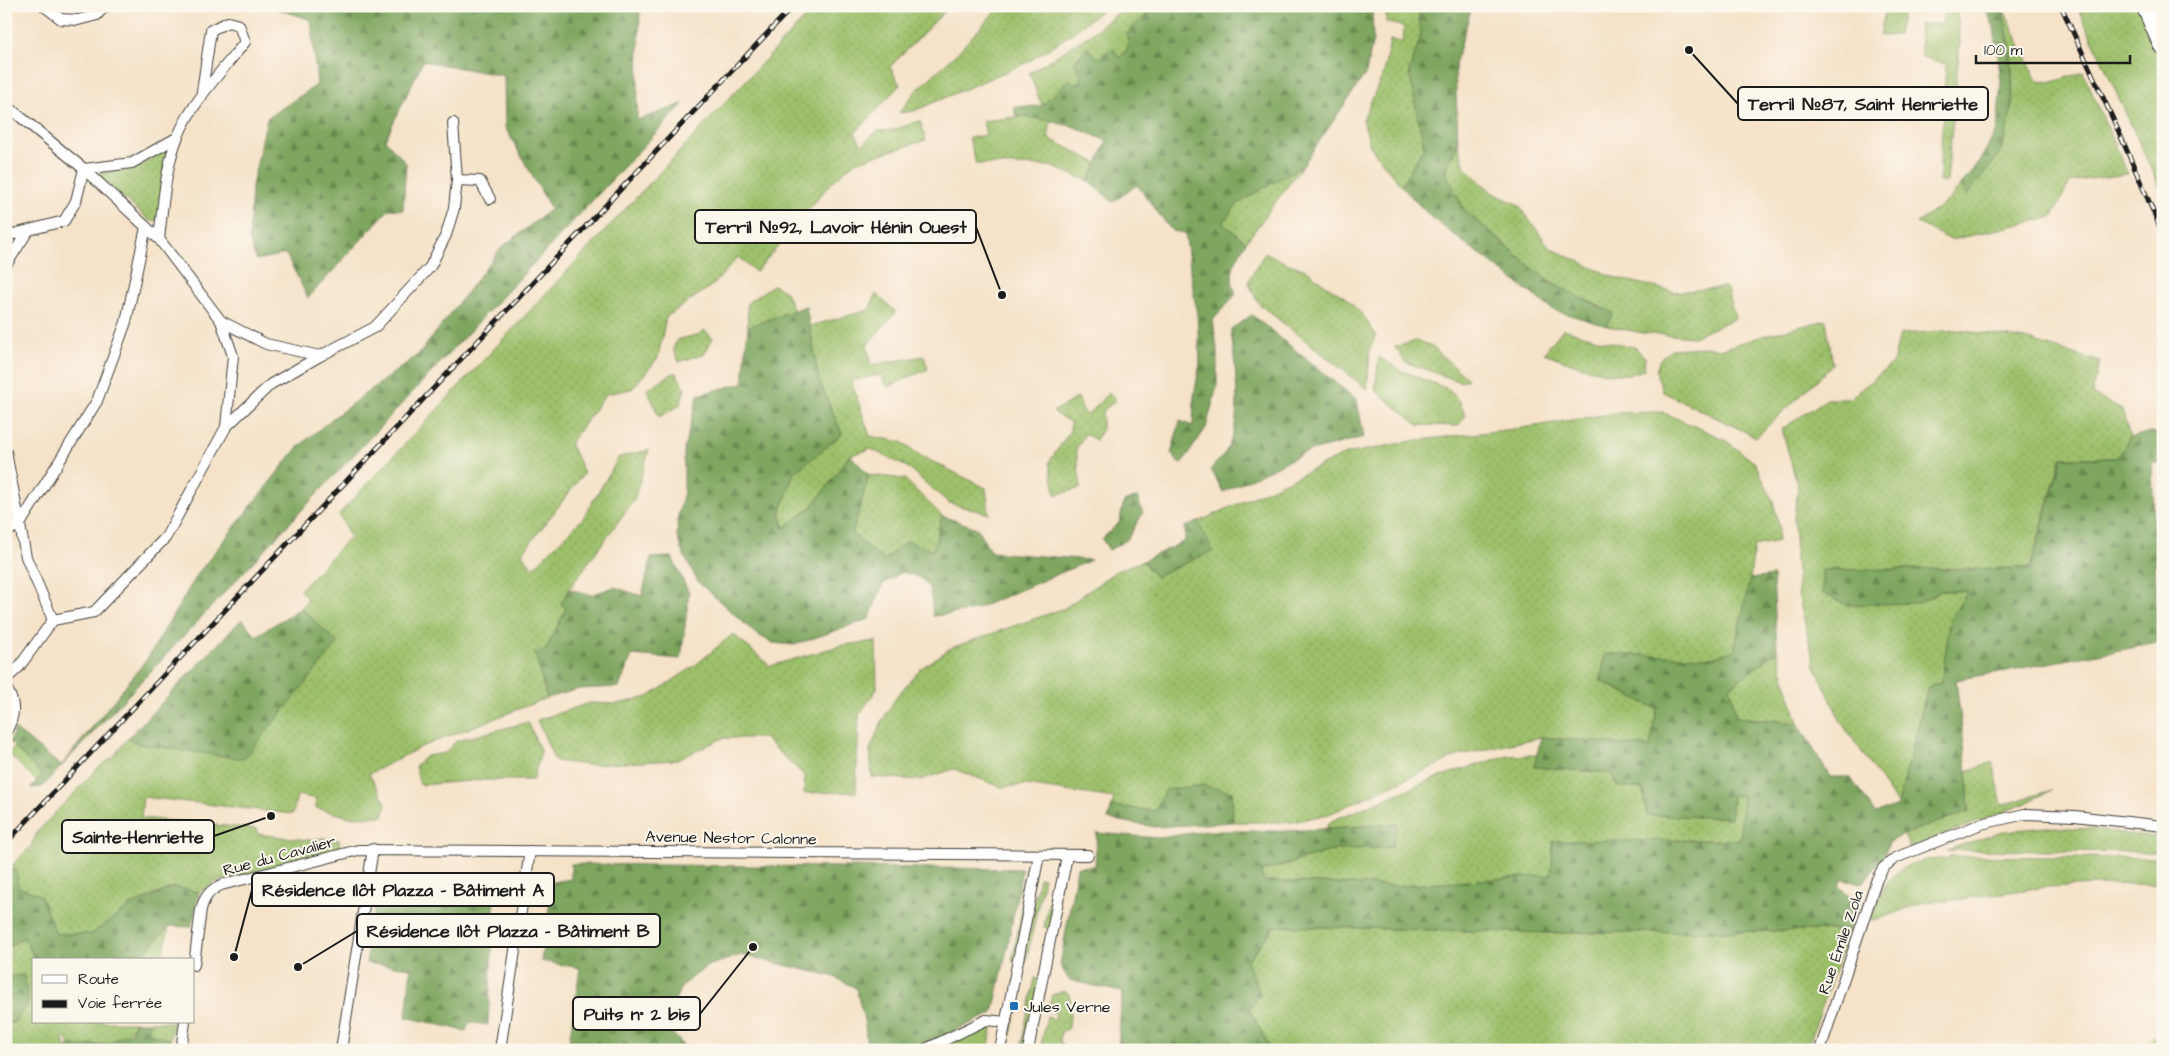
<svg xmlns="http://www.w3.org/2000/svg" width="2169" height="1056" font-family="'Architects Daughter',sans-serif">
  <style>
    .grass { fill: url(#grass-dots); stroke: #5c6e43 }
    .forest { fill: url(#forest-firs); stroke: #4d613d }
    .garden { fill: #9dc06a; stroke: #5c6e43 }
    .lines { fill: none; stroke-linecap: round; stroke-linejoin: round }
    .street-casing { stroke: #3d3a36; stroke-width: 12 }
    .highway-casing { stroke: #3d3a36; stroke-width: 21 }
    .street { stroke: #fff; stroke-width: 10 }
    .highway { stroke: #fff; stroke-width: 19 }
    .rail-casing { stroke: #1c1c1c; stroke-width: 5 }
    .rail { stroke: #fbf7ec; stroke-width: 3; stroke-dasharray: 9; stroke-linecap: butt }
    .poi-dot { fill: #1f6fb2; stroke: #fbf7ec; stroke-width: 2 }
    .labels { text-anchor: middle; stroke-width: 4; stroke-linejoin: round; paint-order: stroke }
    .street-label { font-size: 16px; fill: #1c1c1c; stroke: #fbf7ec }
    .poi-label { font-size: 16px; fill: #1c1c1c; stroke: #fbf7ec; text-anchor: start }
    .leader { fill: none; stroke: #1c1c1c; stroke-width: 2 }
    .callout-dot { fill: #1c1c1c; stroke: #fbf7ec; stroke-width: 2 }
    .callout { fill: #fbf7ec; stroke: #1c1c1c; stroke-width: 2 }
    .callout-label { font-size: 18px; text-anchor: middle; font-weight: bold; fill: #1c1c1c }
  </style>
  <defs>
    <pattern id="grass-dots" width="8" height="8" patternUnits="userSpaceOnUse" patternTransform="scale(1.25)"><rect width="8" height="8" fill="#9dc06a"/><path d="M2 2h.1M6 6h.1" fill="none" stroke="#87a45b" stroke-width="1.8" stroke-linecap="round"/></pattern>
    <pattern id="forest-firs" width="22" height="20" patternUnits="userSpaceOnUse" patternTransform="scale(1.25)"><rect width="22" height="20" fill="#7ea65e"/><path d="M5 1l3.5 6h-7zM16 11l3.5 6h-7z" fill="#66864d"/></pattern>
  </defs>
  <rect width="100%" height="100%" fill="#fbf7ec"/>
  <filter id="ink" filterUnits="userSpaceOnUse"><feTurbulence type="fractalNoise" baseFrequency=".02" numOctaves="2"/><feDisplacementMap in="SourceGraphic" scale="10" xChannelSelector="R" yChannelSelector="G"/><feConvolveMatrix kernelMatrix="1 2 1 2 8 2 1 2 1" color-interpolation-filters="sRGB"/></filter>
  <filter id="wash" filterUnits="userSpaceOnUse"><feTurbulence type="fractalNoise" baseFrequency=".0096" numOctaves="4" result="noise"/><feDisplacementMap in="SourceGraphic" scale="20" xChannelSelector="R" yChannelSelector="G"/><feGaussianBlur stdDeviation="1.12" result="paint"/><feColorMatrix in="noise" values="0 0 0 0 0 0 0 0 0 0 0 0 0 0 0 0 0 1.4 0 .05"/><feComposite in="paint" operator="in"/></filter>
  <g filter="url(#wash)">
    <rect width="100%" height="100%" fill="#f5e2c8"/>
    <g class="grass">
      <polygon points="816,6 950,6 890,67 900,85 855,133 862,145 877,131 893,130 920,121 926,140 855,162 830,184 756,272 738,257 714,284 666,317 658,358 632,389 606,394 570,443 584,473 522,554 533,568 583,518 619,457 649,450 634,500 569,589 561,604 566,609 546,649 535,653 547,698 421,747 369,774 386,803 383,816 349,817 316,808 316,799 297,795 293,814 143,797 141,818 257,829 257,834 308,840 322,838 339,840 341,851 216,882 199,892 173,887 130,906 92,934 56,934 40,895 18,887 16,870 7,870 31,846 38,831 98,768 113,757 128,738 139,744 338,643 301,608 308,600 300,590 350,537 339,514"/>
      <polygon points="1000,6 1107,6 1071,34 1028,62 914,111 899,113 915,92 957,53"/>
      <polygon points="1127,6 1167,6 1151,10 1128,48 1120,58 1098,58 1087,48 1082,78 1076,85 1069,79 1042,106 1029,73 1091,34"/>
      <polygon points="1386,6 1419,6 1420,39 1409,72 1424,147 1401,186 1370,146 1363,119 1384,72 1390,40 1403,42 1404,27 1386,22"/>
      <polygon points="1886,6 1904,6 1898,35 1880,36"/>
      <polygon points="1944,6 1956,6 1960,41 1947,182 1939,181 1946,64 1922,57 1919,24 1942,24"/>
      <polygon points="2002,6 2037,81 2053,82 2083,72 2128,174 2070,182 2052,217 1951,240 1917,223 1948,201 1962,184 1966,196 2002,148 2013,100 2011,50"/>
      <polygon points="2077,6 2139,6 2163,60 2163,195"/>
      <polygon points="1024,116 1051,121 1048,138 1097,163 1089,181 1050,166 976,164 969,138 986,135 983,121"/>
      <polygon points="1458,143 1465,168 1493,193 1519,205 1550,248 1613,277 1675,292 1726,287 1735,318 1694,337 1643,333 1607,326 1612,313 1549,282 1465,211 1444,171"/>
      <path d="M164,149L168,150L169,154L158,220L150,221L102,179L101,174C109,170 120,172 129,170C142,167 153,157 164,149Z"/>
      <polygon points="1303,165 1246,242 1223,223 1237,204"/>
      <polygon points="1265,252 1286,263 1307,270 1324,284 1346,298 1363,315 1376,335 1370,350 1367,389 1259,304 1248,282"/>
      <polygon points="773,285 786,292 794,311 748,327 747,303"/>
      <polygon points="876,294 896,312 867,345 871,365 924,356 928,369 888,387 880,375 851,381 870,436 902,442 921,456 986,488 989,514 949,503 907,467 871,449 850,455 813,506 785,528 780,513 794,472 842,434 819,381 810,326 869,310"/>
      <polygon points="1826,320 1833,365 1756,437 1663,392 1656,371 1660,359 1671,349 1704,347 1722,349 1766,335"/>
      <path d="M1563,329L1604,341L1635,347L1645,357L1644,369C1620,385 1569,362 1544,353Z"/>
      <polygon points="704,330 713,338 704,354 679,362 673,349 677,340 700,334"/>
      <polygon points="1957,330 2025,339 2100,362 2092,394 2122,410 2130,437 2117,458 2061,458 2030,568 1822,570 1918,603 1941,591 1968,591 1950,619 1942,681 1928,687 1898,805 1841,722 1815,666 1798,594 1794,517 1798,488 1782,429 1827,399 1849,399 1893,363 1900,334"/>
      <polygon points="1416,341 1430,345 1468,379 1461,382 1405,362 1395,347"/>
      <polygon points="1379,357 1400,370 1448,389 1460,402 1465,416 1458,426 1418,425 1375,390"/>
      <polygon points="675,372 685,388 680,405 659,417 647,389"/>
      <polygon points="1109,392 1116,400 1102,412 1102,429 1096,440 1085,434 1076,449 1081,488 1056,495 1049,462 1070,431 1070,422 1053,412 1078,397 1082,409 1088,415"/>
      <polygon points="1662,412 1724,439 1755,463 1773,501 1779,527 1778,541 1754,546 1750,579 1734,650 1716,657 1605,655 1601,681 1657,709 1650,747 1541,737 1457,756 1329,814 1293,822 1233,822 1232,792 1155,811 1112,806 1114,798 1026,785 1001,787 954,769 920,780 872,777 870,750 882,721 897,696 920,669 951,648 1065,608 1116,571 1143,561 1155,577 1212,551 1198,522 1346,454 1412,441 1522,428 1616,413"/>
      <polygon points="869,475 905,479 942,516 933,551 884,560 852,534"/>
      <polygon points="733,634 770,666 843,645 876,641 877,689 859,715 856,792 804,793 805,776 764,738 723,738 677,760 587,765 555,761 537,720 590,703 617,704 648,697 693,667"/>
      <polygon points="1777,651 1798,723 1736,717 1730,687"/>
      <polygon points="528,722 541,752 533,780 482,780 420,785 415,766 426,756 445,753 456,741"/>
      <polygon points="1537,755 1534,767 1611,773 1617,786 1643,789 1647,815 1731,817 1732,795 1743,796 1740,840 1553,841 1552,875 1399,886 1265,881 1260,872 1334,850 1392,847 1396,824 1326,828 1331,821 1438,777 1506,756"/>
      <polygon points="1993,762 2002,805 2052,790 2026,803 1909,848 1904,834 1969,811 1967,771"/>
      <polygon points="2046,827 2090,829 2163,838 2163,852 1947,850 2005,831"/>
      <path d="M1949,856L2163,858V885L2130,884L2045,887L1947,901L1924,902L1874,921L1871,918C1886,875 1901,858 1948,859Z"/>
      <polygon points="1028,878 1032,878 1015,961 1012,961"/>
      <polygon points="1039,878 1044,878 1026,963 1021,962"/>
      <polygon points="1054,878 1060,878 1050,928 1044,927"/>
      <polygon points="169,926 162,960 138,960 139,959"/>
      <polygon points="1275,926 1554,933 1849,930 1807,1050 1271,1050 1249,1009 1247,961"/>
      <path d="M25,937L35,960L34,1022H135C124,1047 93,1045 70,1046L67,1038L63,1039L65,1047L63,1050H6V1023H14L24,976H6V948Z"/>
      <polygon points="1035,978 1039,979 1025,1050 1020,1050"/>
      <polygon points="1064,991 1069,994 1071,1002 1069,1028 1061,1032 1060,1042 1064,1047 1070,1048 1069,1050 1040,1050 1047,1017 1055,1019 1056,1013 1048,1011 1052,995"/>
      <polygon points="1010,1013 1015,1014 1008,1050 1003,1050"/>
      <polygon points="149,1022 173,1022 170,1040 149,1033"/>
      <polygon points="981,1024 984,1030 992,1029 988,1050 936,1050 960,1039"/>
      <polygon points="2153,1036 2163,1050 2139,1050"/>
    </g>
    <g class="forest">
      <polygon points="269,6 640,6 637,120 683,104 42,787 31,788 42,775 10,742 15,729 61,766 147,659 199,572 297,448 333,418 420,353 501,248 551,209 505,127 504,76 423,61 385,140 406,163 403,210 389,209 308,298 286,254 256,260 249,239 252,186 267,118 317,85 311,20"/>
      <path d="M1167,6H1372L1373,39L1366,73L1303,165L1237,204L1223,223L1246,242C1235,263 1227,271 1236,294L1213,320L1217,348V386L1206,428L1181,465L1171,454L1180,421L1193,426L1194,396L1200,363L1197,315L1185,233L1172,231L1137,185L1113,202L1089,181L1107,141L1072,126L1024,116L1016,117L1014,107L1042,106L1069,79L1077,85L1082,78L1074,62L1087,48L1098,58L1113,48L1120,58L1128,48L1127,33L1151,10Z"/>
      <polygon points="1419,6 1472,6 1455,65 1458,143 1445,171 1465,211 1549,282 1613,313 1607,326 1553,310 1432,218 1401,186 1424,147 1409,72 1420,39"/>
      <path d="M1984,6H2002C2012,53 2019,101 2002,147C1998,160 1975,184 1966,196L1962,184L1979,162L1997,130L2001,81L1994,27Z"/>
      <path d="M806,306L819,381L842,434L794,473L780,513L784,528L813,506L850,455L869,475L852,534L884,560L907,541L933,551L942,516L977,528L991,552L1091,560L971,611L933,616C930,588 933,579 902,572L883,584L869,619L794,645L773,643L756,634L698,582L683,554L677,536L678,515L684,492V450L698,395L743,383L748,327Z"/>
      <path d="M1252,315L1357,400L1364,437L1304,453L1223,492L1211,469C1216,463 1222,457 1226,451C1245,419 1234,364 1231,329Z"/>
      <polygon points="2152,432 2163,436 2163,463 2152,463 2158,643 1956,680 1967,771 1969,811 1904,834 1889,842 1885,854 1863,883 1841,880 1839,887 1848,894 1856,906 1849,930 1554,933 1275,926 1247,961 1261,995 1249,1009 1271,1050 1118,1050 1122,992 1069,980 1060,965 1077,867 1095,866 1097,833 1158,838 1206,831 1288,831 1397,824 1392,847 1334,850 1260,872 1265,881 1399,886 1551,875 1553,841 1740,840 1743,796 1732,795 1731,818 1647,815 1643,789 1617,786 1611,773 1534,767 1541,737 1650,747 1657,709 1601,681 1605,654 1716,657 1734,650 1750,579 1773,576 1777,651 1730,687 1736,717 1798,723 1830,777 1850,777 1875,813 1898,805 1928,687 1942,681 1950,619 1968,591 1941,591 1918,603 1847,605 1822,593 1822,570 2030,568 2062,458 2117,458 2130,437"/>
      <polygon points="1137,497 1143,513 1127,540 1109,550 1102,539 1119,523 1124,502"/>
      <polygon points="1198,522 1213,551 1155,577 1143,561 1185,541 1185,527"/>
      <polygon points="672,557 689,593 681,659 632,655 619,687 580,689 547,698 535,653 546,649 566,609 561,604 569,589 591,595 614,587 642,596 651,558"/>
      <polygon points="301,608 338,643 244,759 139,744 128,738 242,619 256,636"/>
      <polygon points="1202,785 1232,792 1233,822 1155,827 1108,819 1112,806 1155,811 1165,790"/>
      <polygon points="571,864 1022,869 1008,945 993,1013 913,1050 867,1050 865,1024 856,988 832,976 741,955 707,966 682,986 663,1023 688,1050 568,1050 580,968 541,961 553,882 571,879"/>
      <polygon points="7,870 16,870 18,887 40,895 56,934 92,934 130,906 173,887 199,892 191,927 169,926 138,960 35,960 24,937 6,948"/>
      <polygon points="379,882 495,889 488,1025 469,1022 466,1031 406,1017 411,968 366,963"/>
      <polygon points="24,975 28,1002 14,1023 6,1023 6,976"/>
      <polygon points="135,1022 149,1022 149,1033 170,1040 168,1049 124,1047 123,1050 63,1050 70,1046 103,1045 131,1032"/>
    </g>
    <polygon class="garden" points="14,747 42,775 36,781 8,753"/>
  </g>
  <g filter="url(#ink)">
    <g class="lines">
      <g class="street-casing">
        <g id="street">
          <polyline points="44,6 61,19 78,20 97,15 105,6"/>
          <polyline points="6,105 84,169 159,239 221,321 233,356 226,427"/>
          <polyline points="457,180 480,181 490,199"/>
          <polyline points="6,236 64,221 76,201 84,169 132,163 178,137"/>
          <path d="M159,239C163,204 165,169 178,136C193,101 221,72 245,42L239,25L228,22L211,30L201,98"/>
          <polyline points="6,265 28,231"/>
          <polyline points="221,321 266,344 320,356 375,327 430,267 446,235 454,208 457,180 453,123"/>
          <polyline points="6,452 26,557 53,620 19,667 6,679"/>
          <polyline points="6,532 20,524 97,401 126,322 146,227"/>
          <polyline points="53,620 94,612 166,537 226,427 271,384 320,356"/>
          <path d="M6,688C16,703 15,716 6,732"/>
          <path d="M194,965L201,909C205,896 209,891 221,885L358,850L1088,855"/>
          <polyline points="181,1050 185,1022"/>
          <polyline points="341,1050 373,849"/>
          <polyline points="500,1050 530,851"/>
          <polyline points="924,1050 986,1020 1006,1022"/>
          <polyline points="1000,1050 1039,855"/>
          <polyline points="1028,1050 1067,856"/>
          <polyline points="1820,1050 1877,879 1883,868 1895,858 1981,824 2025,814 2075,816 2163,826"/>
        </g>
      </g>
      <g class="highway-casing">
        <polyline id="highway" points="2146,6 2163,45"/>
      </g>
      <use href="#street" class="street"/>
      <use href="#highway" class="highway"/>
      <g class="rail-casing">
        <g id="rail">
          <polyline points="2061,6 2118,130 2163,234"/>
          <polyline points="6,843 793,6"/>
        </g>
      </g>
      <use href="#rail" class="rail"/>
    </g>
  </g>
  <rect class="poi-dot" x="1009" y="1001" width="10" height="10" rx="2.5"/>
  <g class="labels">
    <g class="street-label">
      <text transform="translate(731 837) rotate(1)" y="6">Avenue Nestor Calonne</text>
      <text transform="translate(279 855) rotate(-15)" y="6">Rue du Cavalier</text>
      <text transform="translate(1840 942) rotate(-71)" y="6">Rue Émile Zola</text>
    </g>
    <g class="poi-label">
      <text x="1024" y="1012">Jules Verne</text>
    </g>
  </g>
  <path class="leader" d="M1689 50L1738 104M1002 295L976 227M271 816L214 836M234 957L252 890M298 967L357 931M753 947L700 1014"/>
  <g class="callout-dot">
    <circle cx="1689" cy="50" r="5"/>
    <circle cx="1002" cy="295" r="5"/>
    <circle cx="271" cy="816" r="5"/>
    <circle cx="234" cy="957" r="5"/>
    <circle cx="298" cy="967" r="5"/>
    <circle cx="753" cy="947" r="5"/>
  </g>
  <g class="callout">
    <rect x="1738" y="87" width="250" height="33" rx="5"/>
    <rect x="695" y="210" width="281" height="33" rx="5"/>
    <rect x="62" y="820" width="152" height="33" rx="5"/>
    <rect x="252" y="873" width="302" height="33" rx="5"/>
    <rect x="357" y="914" width="303" height="33" rx="5"/>
    <rect x="573" y="997" width="127" height="33" rx="5"/>
  </g>
  <g class="callout-label">
    <text x="1863" y="110">Terril №87, Saint Henriette</text>
    <text x="836" y="233">Terril №92, Lavoir Hénin Ouest</text>
    <text x="138" y="843">Sainte-Henriette</text>
    <text x="403" y="896">Résidence Ilôt Plazza - Bâtiment A</text>
    <text x="508" y="937">Résidence Ilôt Plazza - Bâtiment B</text>
    <text x="637" y="1020">Puits n° 2 bis</text>
  </g>
  <rect width="2169" height="1056" fill="none" stroke="#fbf7ec" stroke-width="25"/>
  <rect x="32" y="958" width="162" height="65" fill="#fbf7ec" stroke="#a29f99"/>
  <rect x="42" y="975" width="25" height="8" fill="#ffffff" stroke="#a29f99"/>
  <text x="78" y="984" font-size="15" fill="#1c1c1c">Route</text>
  <rect x="42" y="1000" width="25" height="8" fill="#1c1c1c" stroke="#a29f99"/>
  <text x="78" y="1008" font-size="15" fill="#1c1c1c">Voie ferrée</text>
  <path d="M1976 55v8h154v-8" fill="none" stroke="#1c1c1c" stroke-width="2.5"/>
  <text x="1984" y="55" font-size="15" fill="#1c1c1c" stroke="#fbf7ec" stroke-width="4" paint-order="stroke">100 m</text>
</svg>
